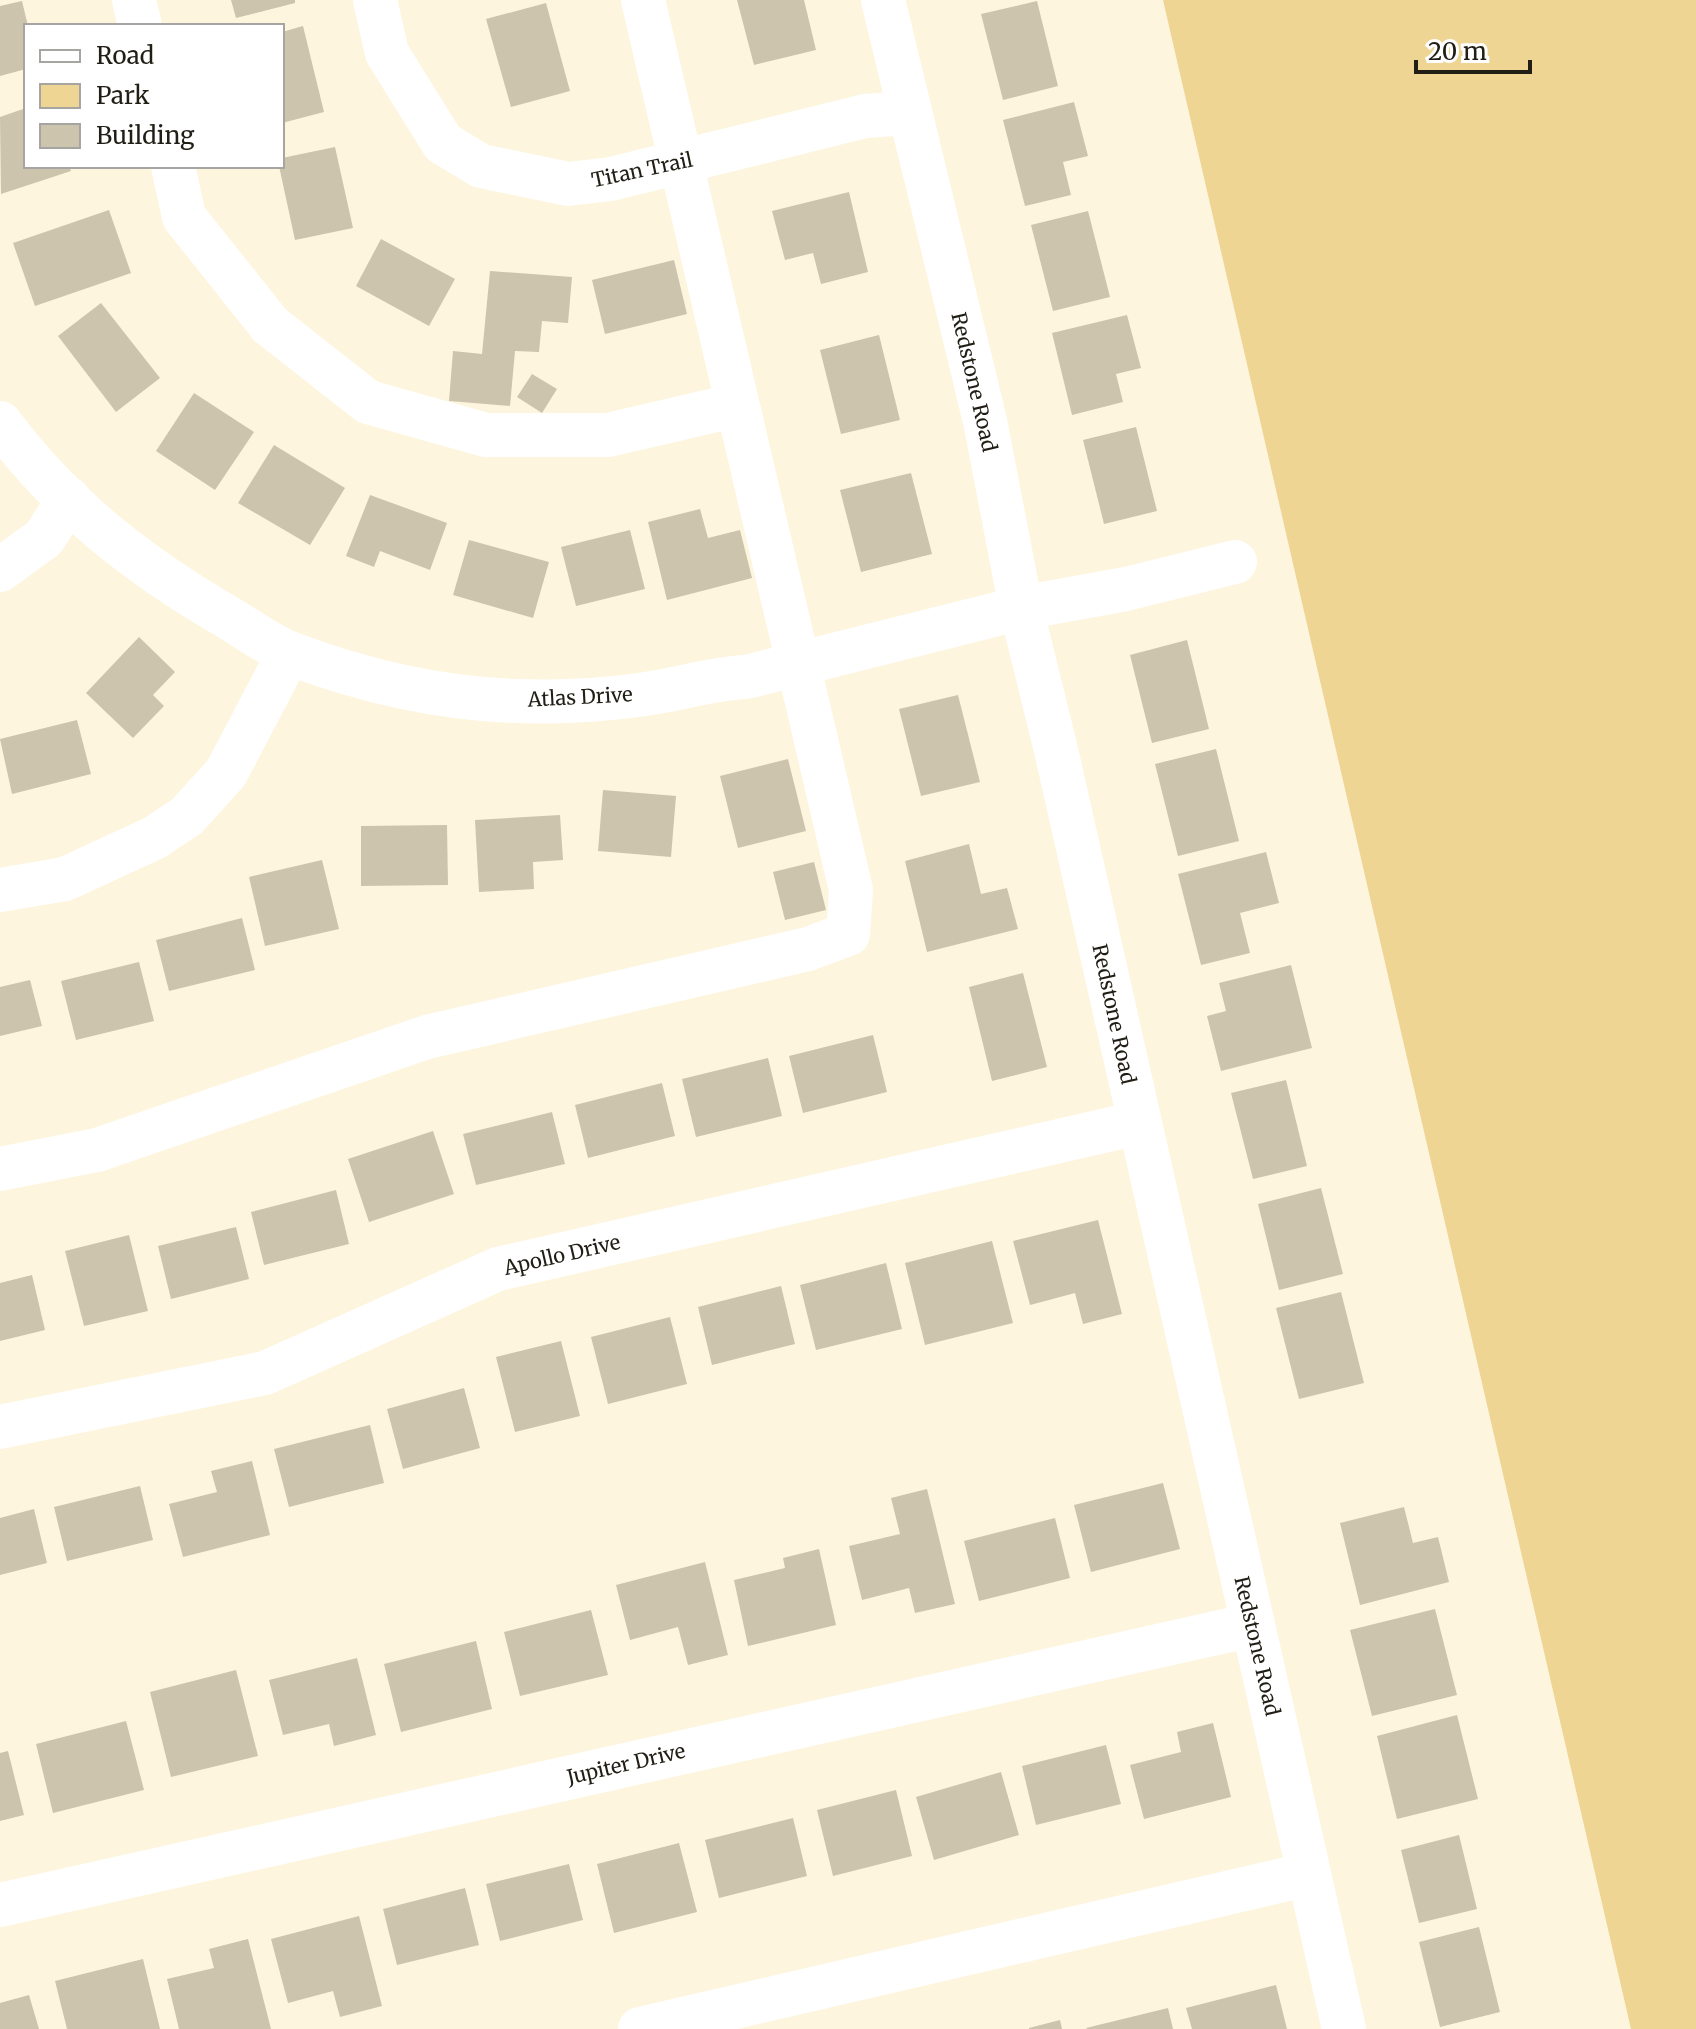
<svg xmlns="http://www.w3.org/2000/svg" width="1696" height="2029" font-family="Merriweather,serif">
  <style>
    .green { fill: #eed594 }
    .building { fill: #ccc4ad }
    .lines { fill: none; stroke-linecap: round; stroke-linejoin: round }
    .minor { stroke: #fff; stroke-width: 44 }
    .labels { text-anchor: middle; stroke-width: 6; stroke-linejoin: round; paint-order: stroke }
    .street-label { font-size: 20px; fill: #211e15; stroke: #fff }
  </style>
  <rect width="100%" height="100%" fill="#fef5de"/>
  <polygon class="green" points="1163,0 1696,0 1696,2029 1631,2029"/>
  <g class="building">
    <polygon points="231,0 295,0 295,3 236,18"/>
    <polygon points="737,0 804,0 816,50 754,65"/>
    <polygon points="22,1 28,26 26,69 0,76 0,6"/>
    <polygon points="1037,1 1058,86 1003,100 981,14"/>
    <polygon points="546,3 570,91 511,107 486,19"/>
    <polygon points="303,26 324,112 282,123 282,32"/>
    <polygon points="1074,102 1088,156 1063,162 1071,195 1025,206 1003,120"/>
    <polygon points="26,108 26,166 69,166 71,171 1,194 0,117"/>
    <polygon points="335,147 353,228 295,240 279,166 282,166 282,158"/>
    <polygon points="849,192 868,272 821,284 813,253 785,260 772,211"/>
    <polygon points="109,210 131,273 35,306 13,243"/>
    <polygon points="1088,211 1110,297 1053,311 1031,225"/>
    <polygon points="381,239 455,279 429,326 356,286"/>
    <polygon points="674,260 687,314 605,334 592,280"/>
    <polygon points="490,271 572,277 568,323 542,321 539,352 515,351 510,406 449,401 453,351 482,354"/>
    <polygon points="101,303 160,378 116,412 58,336"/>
    <polygon points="1127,315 1141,368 1116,374 1123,402 1072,415 1052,333"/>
    <polygon points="879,335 900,420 841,434 820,350"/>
    <polygon points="532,374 557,389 542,413 517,397"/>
    <polygon points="194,393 254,432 215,490 156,451"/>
    <polygon points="1136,427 1157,511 1104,524 1083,440"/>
    <polygon points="274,445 345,488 310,545 238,503"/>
    <polygon points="911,473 932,554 861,572 840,490"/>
    <polygon points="370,495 447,523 430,570 380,551 374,567 346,556"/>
    <polygon points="700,509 708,538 740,530 752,578 667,600 648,522"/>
    <polygon points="630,530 645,589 576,606 561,547"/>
    <polygon points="469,540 549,562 533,618 453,595"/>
    <polygon points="139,637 175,672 153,695 164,706 133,738 86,693"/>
    <polygon points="1187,640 1209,729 1152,743 1130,655"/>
    <polygon points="958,695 980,782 921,796 899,709"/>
    <polygon points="77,720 91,774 12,794 0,739"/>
    <polygon points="1216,749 1239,841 1178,856 1155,764"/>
    <polygon points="788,759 806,831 738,848 720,776"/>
    <polygon points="603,790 676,796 671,857 598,851"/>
    <polygon points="560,815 563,860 533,862 534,889 479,892 475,820"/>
    <polygon points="447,825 448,885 361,886 361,826"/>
    <polygon points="969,844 981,894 1007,888 1018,929 927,952 905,861"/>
    <polygon points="1266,852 1279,903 1240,913 1250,953 1201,965 1178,874"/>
    <polygon points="322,860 339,929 265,946 249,877"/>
    <polygon points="814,862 826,910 785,920 773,872"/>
    <polygon points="242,918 255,970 169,991 156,940"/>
    <polygon points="139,962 154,1021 76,1040 61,981"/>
    <polygon points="1291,965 1312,1048 1221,1071 1207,1016 1226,1011 1219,983"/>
    <polygon points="1023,973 1047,1067 992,1081 969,987"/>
    <polygon points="30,980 42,1026 0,1036 0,987"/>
    <polygon points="873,1035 887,1092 803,1113 789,1056"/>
    <polygon points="768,1058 782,1116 696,1137 682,1079"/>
    <polygon points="1286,1080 1307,1166 1253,1179 1231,1093"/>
    <polygon points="662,1083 675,1136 588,1158 575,1105"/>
    <polygon points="552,1112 565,1164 476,1185 463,1134"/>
    <polygon points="433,1131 454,1194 369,1222 348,1159"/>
    <polygon points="1321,1188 1343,1274 1279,1290 1258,1204"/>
    <polygon points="336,1190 349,1244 264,1265 251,1212"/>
    <polygon points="1098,1220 1122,1314 1083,1324 1075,1293 1030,1305 1013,1241"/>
    <polygon points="236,1227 249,1279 171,1299 158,1246"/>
    <polygon points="129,1235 148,1311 84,1326 65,1251"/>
    <polygon points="992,1241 1013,1323 925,1345 905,1263"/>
    <polygon points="886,1263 902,1329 816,1350 800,1285"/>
    <polygon points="32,1275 45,1330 0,1341 0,1283"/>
    <polygon points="781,1286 795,1344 712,1365 698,1307"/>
    <polygon points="1341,1292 1364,1383 1299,1399 1276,1308"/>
    <polygon points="670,1317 687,1384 608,1404 591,1337"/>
    <polygon points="561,1341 580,1416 515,1432 496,1357"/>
    <polygon points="464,1388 480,1448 403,1469 387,1409"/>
    <polygon points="370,1425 384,1483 289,1507 274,1449"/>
    <polygon points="252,1461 270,1535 183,1557 169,1504 217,1492 211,1471"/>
    <polygon points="1163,1483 1180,1549 1091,1572 1074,1505"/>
    <polygon points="140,1486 153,1540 67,1561 54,1507"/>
    <polygon points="927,1489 955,1604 915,1613 909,1588 862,1600 849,1546 900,1534 891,1498"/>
    <polygon points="1404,1507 1413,1543 1438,1537 1449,1582 1360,1605 1340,1523"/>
    <polygon points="34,1509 47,1563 0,1575 0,1518"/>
    <polygon points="1055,1518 1070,1578 979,1601 964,1541"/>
    <polygon points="819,1549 836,1625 748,1646 734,1580 785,1568 783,1558"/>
    <polygon points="705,1562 728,1655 688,1665 678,1627 630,1640 616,1585"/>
    <polygon points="1435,1609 1457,1695 1372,1716 1350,1630"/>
    <polygon points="591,1610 608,1675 520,1696 504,1632"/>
    <polygon points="476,1641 492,1709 401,1732 384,1664"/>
    <polygon points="357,1658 376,1735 334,1746 329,1724 283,1735 269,1680"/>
    <polygon points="236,1670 258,1756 171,1777 150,1692"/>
    <polygon points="1457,1715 1478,1799 1397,1819 1377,1736"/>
    <polygon points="126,1721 144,1790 53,1813 36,1744"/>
    <polygon points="1213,1723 1231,1797 1144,1819 1130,1765 1181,1752 1177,1732"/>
    <polygon points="1106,1745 1121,1804 1036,1825 1022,1766"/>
    <polygon points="8,1751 24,1815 0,1821 0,1753"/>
    <polygon points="1001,1772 1019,1835 934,1860 916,1797"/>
    <polygon points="896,1790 912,1856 833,1876 817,1810"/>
    <polygon points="793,1818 807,1876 719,1898 705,1840"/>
    <polygon points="1459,1835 1477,1909 1419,1923 1401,1850"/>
    <polygon points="679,1843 697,1912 614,1933 597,1864"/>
    <polygon points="569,1864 583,1920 500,1941 486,1884"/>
    <polygon points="465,1888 479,1945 397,1965 383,1909"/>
    <polygon points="359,1916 382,2006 340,2017 333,1991 288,2003 271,1939"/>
    <polygon points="1479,1927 1500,2012 1440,2027 1419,1942"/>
    <polygon points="248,1939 271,2029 179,2029 167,1979 214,1968 209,1949"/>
    <polygon points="143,1959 160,2029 67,2029 55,1981"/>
    <polygon points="1276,1985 1287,2029 1192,2029 1186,2008"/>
    <polygon points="29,1995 39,2029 0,2029 0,2003"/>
    <polygon points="1168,2008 1173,2029 1087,2029 1086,2028"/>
    <polygon points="1060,2020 1062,2029 1029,2029 1029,2028"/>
  </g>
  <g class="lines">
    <g class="minor">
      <polyline points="134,0 140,26"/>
      <polyline points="375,0 387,53 443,143 481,166 568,184 611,179 865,116 908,113"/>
      <polyline points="883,0 985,421 1021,608 1056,750 1344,2029"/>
      <polyline points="173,166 184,217 270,325 368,402 486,435 608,435 737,405"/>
      <path d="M0,423C62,506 139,566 229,618C249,630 270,646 292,654C379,687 473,705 566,701C597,700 632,697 663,691C691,686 717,678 746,677L1021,608L1126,589L1235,562"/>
      <polyline points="0,570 44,538 69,499"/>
      <polyline points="0,890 65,879 154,838 187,816 226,773 289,653"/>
      <polyline points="0,1169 97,1150 427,1037 808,949 848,934 851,890 643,0"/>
      <polyline points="0,1427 265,1373 498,1269 1138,1123"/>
      <polyline points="0,1905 1252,1625"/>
      <polyline points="640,2029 1309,1874"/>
    </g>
  </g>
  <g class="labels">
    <g class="street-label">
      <text transform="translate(642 170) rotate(-12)" y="7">Titan Trail</text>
      <text transform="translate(974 382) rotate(77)" y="7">Redstone Road</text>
      <text transform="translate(580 697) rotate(-3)" y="7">Atlas Drive</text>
      <text transform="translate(1114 1014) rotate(78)" y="7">Redstone Road</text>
      <text transform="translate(562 1255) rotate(-13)" y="7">Apollo Drive</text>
      <text transform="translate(1257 1646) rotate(77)" y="7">Redstone Road</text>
      <text transform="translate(626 1764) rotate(-13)" y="7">Jupiter Drive</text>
    </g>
  </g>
  <rect x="24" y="24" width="260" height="144" fill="#ffffff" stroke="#a6a5a1" stroke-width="2"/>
  <rect x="40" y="50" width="40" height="12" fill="#ffffff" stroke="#a6a5a1" stroke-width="2"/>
  <text x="96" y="64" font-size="24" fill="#211e15">Road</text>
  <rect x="40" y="84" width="40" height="24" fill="#eed594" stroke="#a6a5a1" stroke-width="2"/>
  <text x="96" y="104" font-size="24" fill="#211e15">Park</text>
  <rect x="40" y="124" width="40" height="24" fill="#ccc4ad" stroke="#a6a5a1" stroke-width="2"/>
  <text x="96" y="144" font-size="24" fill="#211e15">Building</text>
  <path d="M1416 60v12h114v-12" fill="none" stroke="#211e15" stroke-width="4"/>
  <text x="1428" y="60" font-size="24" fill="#211e15" stroke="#ffffff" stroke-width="6" paint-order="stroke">20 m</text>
</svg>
